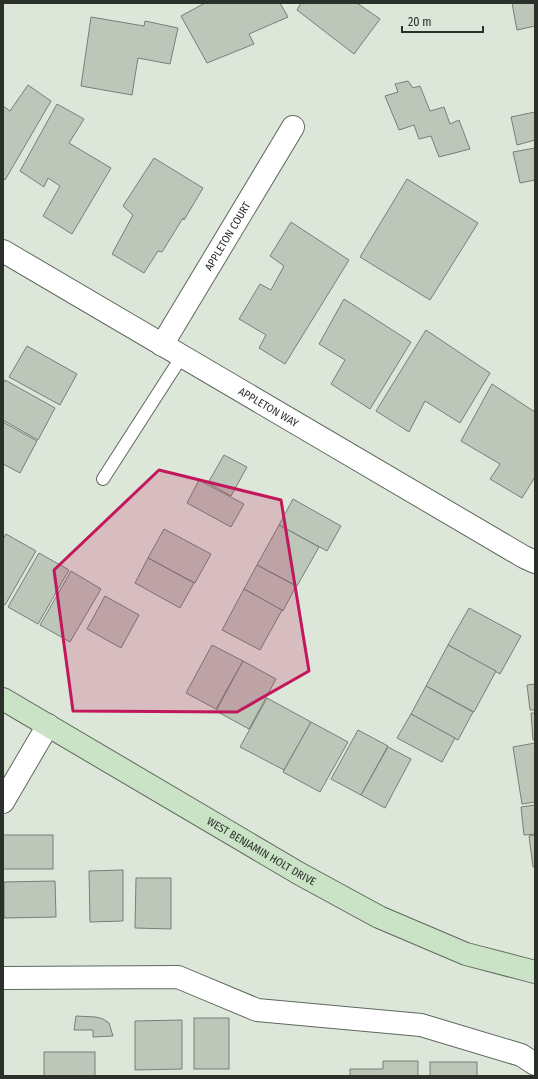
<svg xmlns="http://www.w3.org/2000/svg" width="538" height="1079" font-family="'Fira Sans Condensed',sans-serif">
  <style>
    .building { fill: #bcc6b9; stroke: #768074 }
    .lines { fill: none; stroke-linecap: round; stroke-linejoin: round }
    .service-casing { stroke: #5f685d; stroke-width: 14 }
    .minor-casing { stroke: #5f685d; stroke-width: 24 }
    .secondary-casing { stroke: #5f685d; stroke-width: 24 }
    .service { stroke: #fff; stroke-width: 12 }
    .minor { stroke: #fff; stroke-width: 22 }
    .secondary { stroke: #cae2c5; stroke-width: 22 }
    .marked { fill: #c2185b; fill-opacity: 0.2; stroke: #c2185b; stroke-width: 3; stroke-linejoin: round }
    .labels { text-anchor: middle; stroke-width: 4; stroke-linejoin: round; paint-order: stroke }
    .street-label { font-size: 11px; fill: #2b302b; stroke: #dce7da }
  </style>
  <rect width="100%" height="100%" fill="#dce7da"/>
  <g class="building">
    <polygon points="205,3 280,3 288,17 249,34 254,44 207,63 181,16"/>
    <polygon points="301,3 357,3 380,19 354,54 297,10"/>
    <polygon points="512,3 535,3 535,26 517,30"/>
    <polygon points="91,17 144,26 145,21 178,28 170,64 138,58 132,95 81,86"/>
    <polygon points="408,81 413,88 420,86 430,111 444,107 450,124 459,120 470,149 439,157 431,136 419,139 414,125 399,130 385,96 398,92 395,84"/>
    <polygon points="28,85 51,101 5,180 3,178 3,106 10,111"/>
    <polygon points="57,104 84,119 69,143 111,168 72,234 43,216 60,186 48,178 44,187 20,171"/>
    <polygon points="535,112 535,140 517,145 511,117"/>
    <polygon points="535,148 535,180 520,183 513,152"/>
    <polygon points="154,158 203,188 184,220 183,218 162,252 158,251 144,273 112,254 133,215 123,206"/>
    <polygon points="407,179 478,223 430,300 360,257"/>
    <polygon points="291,222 349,260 285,364 259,348 266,335 239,319 260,284 271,290 284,266 270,256"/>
    <polygon points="344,299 411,342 370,409 331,384 345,360 319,344"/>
    <polygon points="426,330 490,373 460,423 425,401 409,432 376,411"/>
    <polygon points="27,346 77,374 60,405 9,377"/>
    <polygon points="5,380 55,408 38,440 3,420 3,384"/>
    <polygon points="492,384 535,412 535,477 522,498 490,479 500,464 461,441"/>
    <polygon points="3,422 37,441 20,473 3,464"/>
    <polygon points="224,455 247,467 231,496 208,483"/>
    <polygon points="199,480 244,504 231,527 187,503"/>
    <polygon points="293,499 341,526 327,551 279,525"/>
    <polygon points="279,525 319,547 297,586 257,565"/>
    <polygon points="164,529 211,554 195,583 148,558"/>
    <polygon points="6,534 36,551 5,605 3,604 3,539"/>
    <polygon points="39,553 69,570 38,624 8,607"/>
    <polygon points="148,558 194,583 180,608 135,583"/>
    <polygon points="257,565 296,586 283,611 244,589"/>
    <polygon points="71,571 101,589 70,642 40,625"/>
    <polygon points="244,589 282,610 260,650 222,630"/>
    <polygon points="105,596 139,615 121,648 87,629"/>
    <polygon points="469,608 521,636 500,674 448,645"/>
    <polygon points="212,645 243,661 216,709 186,693"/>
    <polygon points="448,645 496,671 474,712 426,686"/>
    <polygon points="243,661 276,679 249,729 216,711"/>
    <polygon points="535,684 535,710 530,710 527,685"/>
    <polygon points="426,686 473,712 458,740 411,714"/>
    <polygon points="267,698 311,722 284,770 240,747"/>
    <polygon points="531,713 535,713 535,740 533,740"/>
    <polygon points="411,714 455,738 442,762 397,738"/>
    <polygon points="311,722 348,742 320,792 283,772"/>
    <polygon points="358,730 388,746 361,795 331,779"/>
    <polygon points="535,743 535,802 522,804 513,747"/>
    <polygon points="388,747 411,759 385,808 361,795"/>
    <polygon points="535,805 535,834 524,835 521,807"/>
    <rect x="3" y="835" width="50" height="34"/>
    <polygon points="535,835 535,867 533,867 529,836"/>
    <polygon points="123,870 123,921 90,922 89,871"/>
    <polygon points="136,878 171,878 171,929 135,928"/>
    <polygon points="55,881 56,917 4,918 4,882"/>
    <polygon points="76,1016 96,1017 103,1019 109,1023 113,1036 93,1037 93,1030 74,1030"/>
    <rect x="194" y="1018" width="35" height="51"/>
    <polygon points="182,1020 182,1069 135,1070 135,1021"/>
    <rect x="44" y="1052" width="51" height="24"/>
    <polygon points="383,1061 418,1061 418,1076 350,1076 350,1069 383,1069"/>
    <rect x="430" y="1062" width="47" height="14"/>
  </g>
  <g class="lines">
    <g class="service-casing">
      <polyline id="service" points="103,479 182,356"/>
    </g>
    <g class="minor-casing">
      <g id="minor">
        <path id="s1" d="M3,251L524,557L535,562"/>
        <path id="s2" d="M162,345L293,127"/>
        <polyline points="3,802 48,725"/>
        <polyline points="3,978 178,977 257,1010 421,1025 521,1055 535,1064"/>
      </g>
    </g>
    <g class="secondary-casing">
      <g id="secondary">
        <path id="s3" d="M3,699L300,874L379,917L466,954L535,972"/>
      </g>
    </g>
    <use href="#service" class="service"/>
    <use href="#minor" class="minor"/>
    <use href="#secondary" class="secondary"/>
  </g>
  <path class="marked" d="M159,470L281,500L309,671L237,712L73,711L54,570Z"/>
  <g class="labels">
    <g class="street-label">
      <text dy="4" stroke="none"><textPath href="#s2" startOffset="127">APPLETON COURT</textPath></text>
      <text dy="4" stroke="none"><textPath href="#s1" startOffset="308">APPLETON WAY</textPath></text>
      <text dy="4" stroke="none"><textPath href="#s3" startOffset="300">WEST BENJAMIN HOLT DRIVE</textPath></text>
    </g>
  </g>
  <rect width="538" height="1079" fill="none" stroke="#2b302b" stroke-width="8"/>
  <path d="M402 26v6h81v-6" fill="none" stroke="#2b302b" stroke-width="2"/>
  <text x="408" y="26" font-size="12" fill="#2b302b" stroke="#dce7da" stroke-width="3" paint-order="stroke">20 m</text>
</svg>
